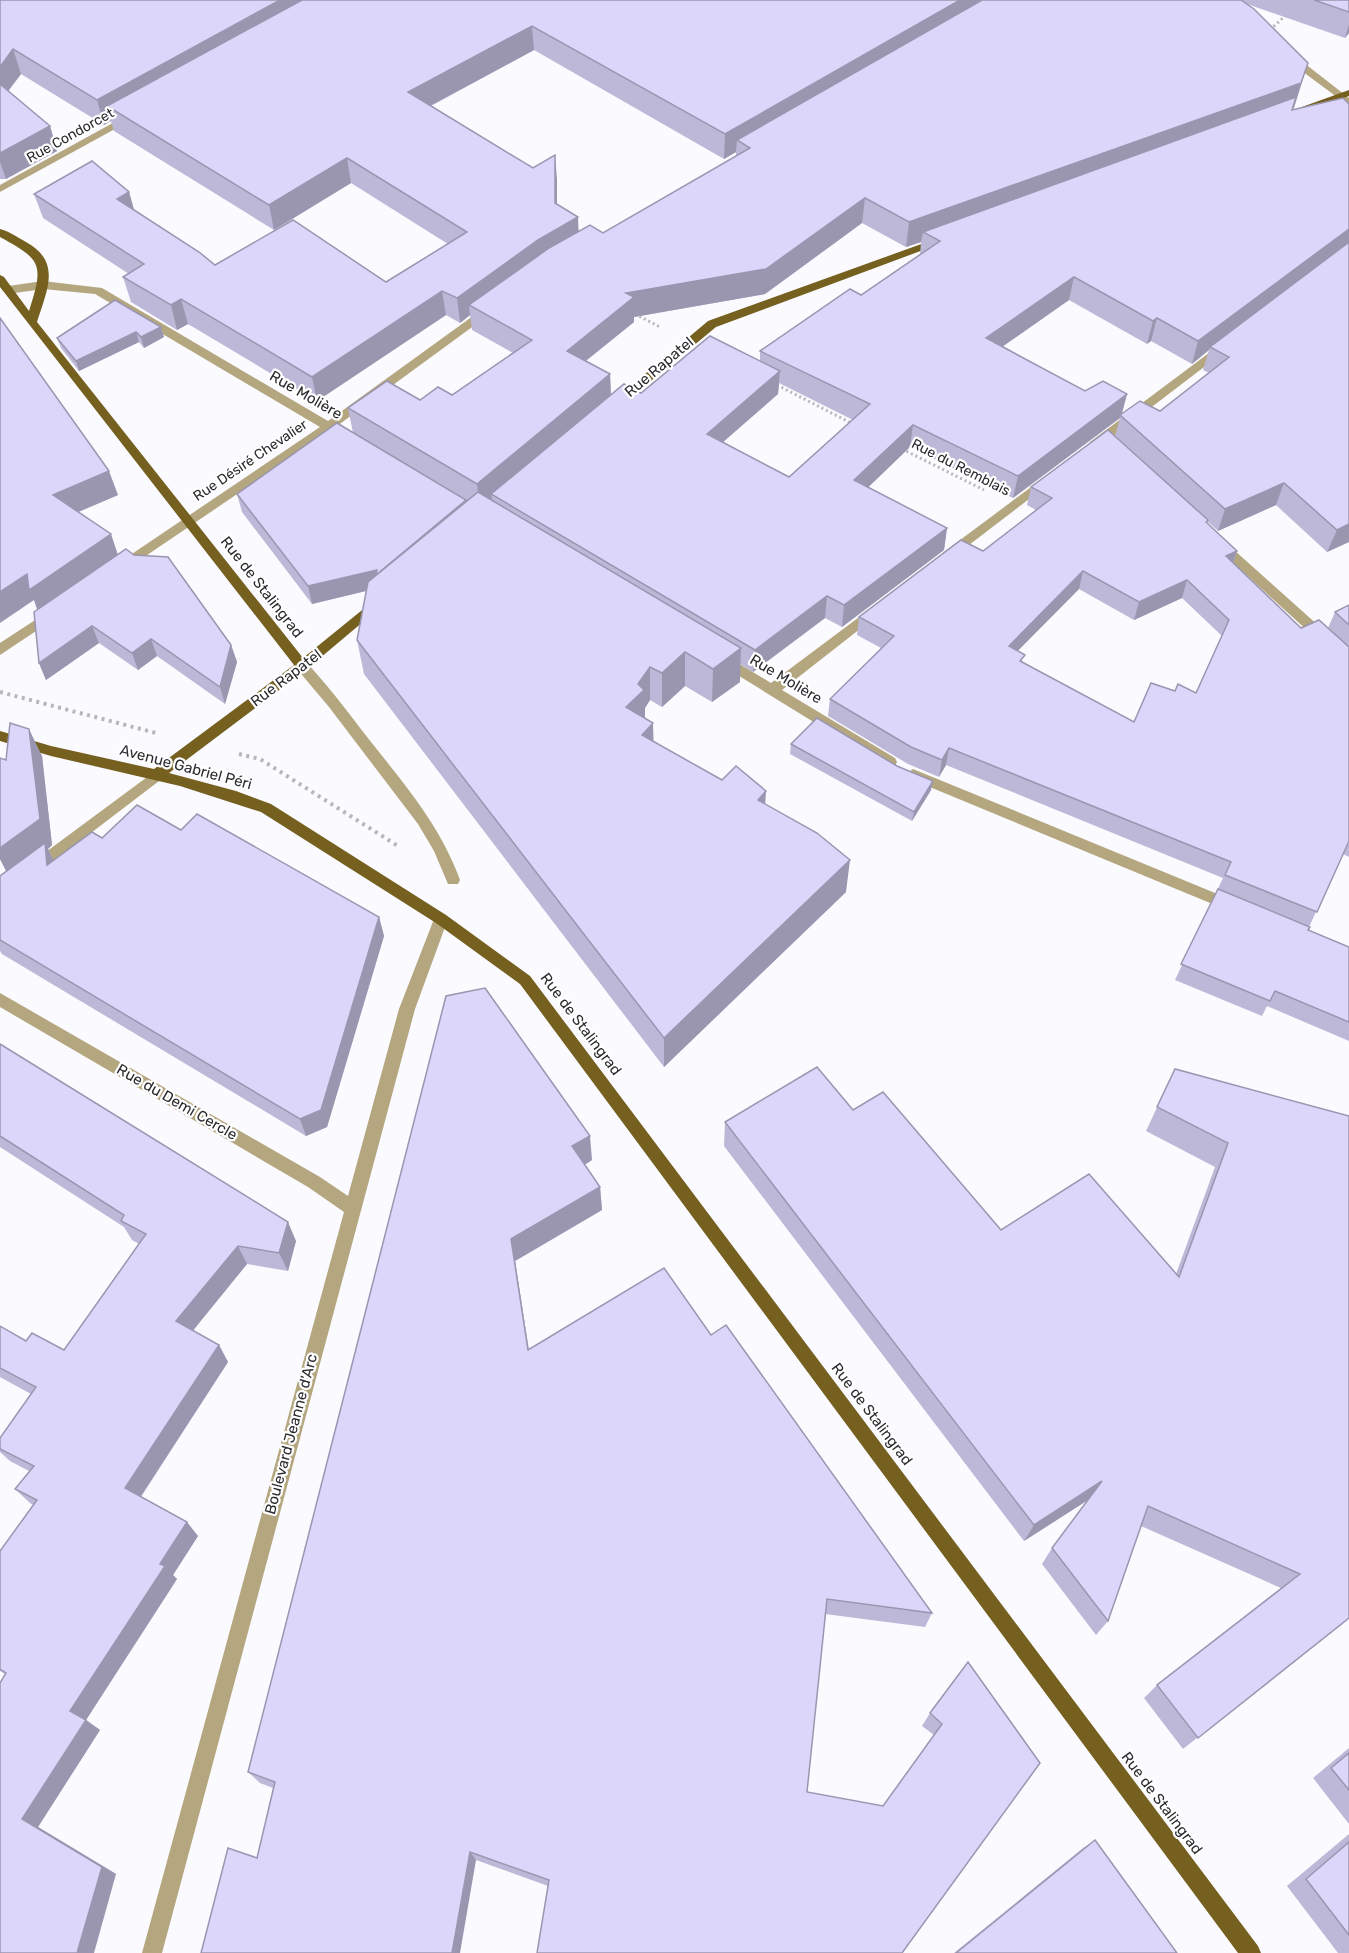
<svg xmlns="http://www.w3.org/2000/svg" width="1349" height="1953" font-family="Rubik,sans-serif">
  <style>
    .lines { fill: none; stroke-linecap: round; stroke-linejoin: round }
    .path-far1 { stroke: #b6b6bb; stroke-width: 3; stroke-dasharray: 2 3; stroke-linecap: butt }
    .path { stroke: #b6b6bb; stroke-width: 4; stroke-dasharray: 3 4.5; stroke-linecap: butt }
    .minor { fill: #b4a67e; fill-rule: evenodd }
    .major { fill: #75601f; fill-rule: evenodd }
    .wall { fill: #bdb8d8; fill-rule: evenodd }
    .shaded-wall { fill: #9a96b0 }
    .building { fill: #dcd6fb; stroke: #9a96b0; stroke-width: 1.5; fill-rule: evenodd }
    .labels { text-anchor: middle; stroke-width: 4.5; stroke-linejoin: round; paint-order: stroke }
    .far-street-label { font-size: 14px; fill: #2c2c30; stroke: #fff }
    .street-label { font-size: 15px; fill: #2c2c30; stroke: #fff }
  </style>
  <rect width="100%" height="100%" fill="#fafaff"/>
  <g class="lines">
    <g class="path-far1">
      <polyline points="1270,30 1286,15"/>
      <polyline points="635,314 660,327"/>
      <polyline points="777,385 853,424"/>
      <polyline points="902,449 984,490"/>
    </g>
    <g class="path">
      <polyline points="0,692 156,733"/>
      <polyline points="239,754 260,759 398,846"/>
    </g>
    <g class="minor">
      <polygon points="1287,56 1295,56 1349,98 1349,106 1287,60"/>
      <polygon points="131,113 136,116 135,118 0,192 0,185"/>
      <polygon points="43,281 102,288 328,421 484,308 492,308 494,311 337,426 350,434 350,440 342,440 329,432 122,572 117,570 116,567 117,564 320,427 95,294 43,289 8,294 2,290 8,286"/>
      <polygon points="1221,344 1225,345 1225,351 1098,448 1090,448 1090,442"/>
      <polygon points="1046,476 1050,477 1052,480 1050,483 952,558 944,558 942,555 944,552"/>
      <polygon points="1221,541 1225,542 1349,653 1349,666 1344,664 1217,548 1215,545 1217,542"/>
      <polygon points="874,606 879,608 881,611 879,614 782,690 895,758 897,762 895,766 885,766 718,663 716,660 723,655 728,657 771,683"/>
      <polygon points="52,609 59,614 57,617 0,655 0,643"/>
      <path d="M302,661L307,663C333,691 355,722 379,752C411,792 443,832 460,880L458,884H448L434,851L418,824L329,707L297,669L295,666Z"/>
      <polygon points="158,769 163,770 165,774 163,778 41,871 31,871 29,867 31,863"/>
      <polygon points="913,769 1237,902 1239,906 1237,910 1227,910 908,778 906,774"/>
      <polygon points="441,913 446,915 448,919 415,1009 162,1953 142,1953 344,1212 308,1187 0,1007 0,993 320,1177 348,1196 399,1009 434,919 436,915"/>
    </g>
    <g class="major">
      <polygon points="1349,90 1349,96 1297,114 1288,112"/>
      <path d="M0,229C9,231 17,237 26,242C62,262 47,290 37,322L303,658L372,602L377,600L383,605L307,669L169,773L236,791L271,804L446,915L530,976L1258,1946L1261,1953H1238L520,984L436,923L261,812L180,786L51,756L0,741V731L51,746L154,769L294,665L0,287V275L4,277L29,311C44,264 42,260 0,237Z"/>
      <polygon points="938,238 942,239 942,243 716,327 622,405 614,405 612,402 708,321"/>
    </g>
  </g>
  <g class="wall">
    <path d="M0,0H1349V33L1345,38L1247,4L1308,63L1292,110L1349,542L1327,552L1276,505L1218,531L1208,522L1207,523L1237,551L1233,563L1301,628H1328L1335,612L1349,605V857L1343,854L1309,927L1308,930L1349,947V1041L1267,1006L1262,1016L1175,980L1223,878L946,765L939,777L908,764L828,716L830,699L881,648L857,635L859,617L983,551L1036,510L1027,505L1031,487L1115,436L1120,418L1013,498L910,447L868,487L947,528L944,550L842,627L825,618L753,672L740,664V682L712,702L685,686L662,707L650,700L645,708V718L653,741L765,804L846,892L664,1067L364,674L357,640L366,591L312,604L242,512L237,494L353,433L348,408L420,400L452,395L513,353L472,330L470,315L460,323L446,315L317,401L188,324L177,330L131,302L123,277L129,274L43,218L34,194L129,192L134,210L215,265L386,282L448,244L351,183L274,230L114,131L111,121L104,125L21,74L8,91L50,126L57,151L6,179H0ZM534,50L724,159L736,152V156L603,233L579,231L557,204V180L533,168L431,106ZM862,223L906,247L921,242L920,255L861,295L760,351V361L641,393L611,394L610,374L586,361L634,322V317L765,294ZM1069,300L1147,344L1151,341L1192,364L1209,350L1203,370L1209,373L1160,411L1122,414L1127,394L1085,391L1003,346ZM779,383L853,420L789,477L723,442L778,394ZM1079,589L1134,620L1182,598L1222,636L1196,693L1175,691L1134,722L1023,662L1017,651Z"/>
    <polygon points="115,300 164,337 144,348 139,342 79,371 61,348 57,338"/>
    <polygon points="0,318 118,495 78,512 118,555 231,645 237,662 225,704 157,656 138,670 99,643 46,680 39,663 37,610 34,600"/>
    <polygon points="791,744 931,790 912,821 790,754"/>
    <polygon points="42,756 52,845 48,849 54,861 102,838 181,830 379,917 384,936 327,1127 306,1136 2,954 0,951 0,876 7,872 0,859 0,758 6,760"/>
    <polygon points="446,996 592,1160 585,1165 600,1187 602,1210 515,1261 529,1350 711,1335 932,1613 925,1627 825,1614 807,1792 883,1806 934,1735 922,1726 930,1713 968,1662 902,1953 548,1886 476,1860 257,1858 273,1788 260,1783 248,1772"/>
    <polygon points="0,1044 296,1241 288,1271 247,1264 193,1330 219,1345 228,1362 141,1497 198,1536 173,1575 177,1579 86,1720 100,1730 38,1827 116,1874 0,1953 5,1674 0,1671 0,1551 33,1505 30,1503 15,1489 29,1471 10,1461 0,1452 0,1438 31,1394 0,1377 0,1326 26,1341 64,1350 139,1244 132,1240 124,1227 0,1147"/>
    <polygon points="1175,1069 1349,1116 1349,1618 1183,1749 1144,1698 1157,1685 1281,1588 1141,1526 1108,1621 1096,1635 1042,1564 1052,1548 1088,1500 1024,1541 724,1146 725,1122 853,1110 1001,1230 1176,1274 1215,1167 1146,1131"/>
    <polygon points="1349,1748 1349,1824 1313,1778"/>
    <polygon points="1349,1834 1349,1953 1338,1953 1287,1886"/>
    <polygon points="1095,1840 1177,1953 954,1953 1083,1848"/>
  </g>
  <g class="shaded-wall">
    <polygon points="280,0 329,0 107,106 111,121 104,125 97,100"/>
    <polygon points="960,0 999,0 737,140 736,152 724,159 725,134"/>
    <polygon points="1349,24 1349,33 1345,38"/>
    <polygon points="532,26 534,50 411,116 408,92"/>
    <polygon points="13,49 21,74 0,102 0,67"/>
    <polygon points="1308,63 1294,108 923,232 921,242 906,247 909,222"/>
    <polygon points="50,126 57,151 6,179 0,162 0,153"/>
    <polygon points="555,155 557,180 557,228 555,203"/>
    <polygon points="347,158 351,183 274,230 269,205"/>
    <polygon points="129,192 136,217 117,199"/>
    <polygon points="865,198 862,223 765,294 634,317 634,322 568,375 567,351 626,293"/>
    <polygon points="578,217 579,242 469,305 470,315 460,323 457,298 538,240"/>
    <polygon points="1349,229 1349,246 1210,347 1209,350 1192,364 1198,341"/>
    <polygon points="1074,277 1069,300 982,361 986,338"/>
    <polygon points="442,291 446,315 317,401 312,377"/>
    <polygon points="181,299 188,324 177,330 171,305"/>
    <polygon points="1157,318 1151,341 1147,344 1153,321"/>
    <polygon points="161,327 164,337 144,348 141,337"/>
    <polygon points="136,332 139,342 79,371 76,361"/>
    <polygon points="780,371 778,394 706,457 707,434"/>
    <polygon points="610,374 611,399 491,494 492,499 480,509 477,484"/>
    <polygon points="1127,394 1121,416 1120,415 1120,418 1013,498 1018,476"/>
    <polygon points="913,425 910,447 852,503 854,480"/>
    <polygon points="109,471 118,495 62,519 53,495"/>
    <polygon points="1284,483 1276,505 1218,531 1225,509"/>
    <polygon points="1349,524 1349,542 1327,552 1337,530"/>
    <polygon points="947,528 944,550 842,627 844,605"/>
    <polygon points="111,534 119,558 39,613 34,600 0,623 0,592 27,574"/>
    <polygon points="1237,551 1231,569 1226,556"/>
    <polygon points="377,570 378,588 312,604 308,586"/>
    <polygon points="1083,571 1079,589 1005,664 1009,646"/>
    <polygon points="1187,580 1182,598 1134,620 1139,602"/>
    <polygon points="827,596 825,618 753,672 755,650"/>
    <polygon points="92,626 99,643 46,680 39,663"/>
    <polygon points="151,639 157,656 138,670 132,653"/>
    <polygon points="231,645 237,662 225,704 220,687"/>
    <polygon points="741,648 740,682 712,702 713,669"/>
    <polygon points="685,652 685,686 662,707 662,673"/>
    <polygon points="650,667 650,700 645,708 645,723 626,707 638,684"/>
    <polygon points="653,723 654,756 642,735"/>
    <polygon points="29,729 42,756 52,845 48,849 55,863 9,877 0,859 0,824"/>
    <polygon points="949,748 946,765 939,777 942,760"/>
    <polygon points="933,781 931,790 912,821 914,812"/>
    <polygon points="766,791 764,823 758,800"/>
    <polygon points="850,860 846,892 664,1067 664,1038"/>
    <polygon points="379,917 384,936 327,1127 306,1136 300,1119"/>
    <polygon points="590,1136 592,1160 575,1170 572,1146"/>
    <polygon points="600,1187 602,1210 515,1261 532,1371 511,1239"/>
    <polygon points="288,1222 296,1241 288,1271 279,1253"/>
    <polygon points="238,1246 247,1264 187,1338 176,1321"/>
    <polygon points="219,1345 228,1362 137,1502 125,1488"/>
    <polygon points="1102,1481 1091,1498 1024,1541 1034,1525"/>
    <polygon points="187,1522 198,1536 173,1575 177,1579 86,1720 100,1730 38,1827 116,1874 94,1953 77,1953 22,1819 70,1711 160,1564"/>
    <polygon points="470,1852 476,1860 460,1953 452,1953"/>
  </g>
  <g class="building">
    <polygon points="0,0 280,0 97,100 13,49 0,67"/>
    <polygon points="302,0 960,0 725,134 532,26 408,92 533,168 555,155 555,203 578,217 538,240 457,298 442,291 312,377 181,299 171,305 123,277 144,264 34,194 92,161 129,192 117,199 199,252 215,265 293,220 386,282 467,232 347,158 269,205 107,106"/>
    <polygon points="982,0 1241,0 1254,9 1308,63 1301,83 909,222 865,198 766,269 626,293 634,297 567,351 610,374 477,484 348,408 387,381 420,400 438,387 452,395 532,340 469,305 549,248 590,225 603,233 750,148 737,140"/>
    <polygon points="1314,0 1349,0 1349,12"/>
    <polygon points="0,84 50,126 0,153"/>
    <polygon points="1296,97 1292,110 1343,98 1349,104 1349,229 1198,341 1157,318 1153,321 1074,277 986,338 1085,391 1103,381 1127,394 1018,476 913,425 854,480 947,528 844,605 827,596 755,650 491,494 624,384 641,393 710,336 780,371 707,434 789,477 870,404 760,351 850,289 861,295 940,241 923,232"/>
    <polygon points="1349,242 1349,524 1337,530 1284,483 1225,509 1120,415 1140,401 1160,411 1229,357 1210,347"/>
    <polygon points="115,300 161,327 141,337 136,332 76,361 57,338"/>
    <polygon points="0,318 109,471 53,495 111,534 29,590 27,574 0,592"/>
    <polygon points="337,423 466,500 376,575 377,570 308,586 237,494"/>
    <path d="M1108,430L1208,520L1206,522L1237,551L1226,556L1301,628L1319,620L1349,647V841L1317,912L1225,875L1231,862L949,748L942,760L911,747L830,699L894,636L859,617L961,540L983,551L1052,498L1031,487ZM1083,571L1139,602L1187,580L1229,620L1196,693L1178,684L1175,691L1151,683L1134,722L1020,661L1025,655L1009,646Z"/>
    <polygon points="478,492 741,648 713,669 685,652 662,673 650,667 638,684 644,690 626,707 653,723 642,735 722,780 736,766 766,791 758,800 817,833 850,860 664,1038 357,640 368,582"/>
    <polygon points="126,549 134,555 168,557 231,645 220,687 151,639 132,653 92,626 39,663 34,612"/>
    <polygon points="1349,605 1349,625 1335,612"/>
    <polygon points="817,718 897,766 933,781 914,812 791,744"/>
    <polygon points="10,723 29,729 40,819 0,848 0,758 6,760"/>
    <polygon points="137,805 181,830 197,814 379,917 321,1110 300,1119 0,940 0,876 45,843 47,865 92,832 102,838"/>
    <polygon points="1218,889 1310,927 1308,930 1349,947 1349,1022 1275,991 1270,1001 1181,964"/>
    <polygon points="485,988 590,1136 572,1146 600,1187 511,1239 528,1350 664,1268 711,1335 726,1325 932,1613 827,1599 807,1792 883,1806 942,1724 930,1713 968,1662 1040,1763 902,1953 537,1953 549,1880 470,1852 452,1953 201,1953 228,1848 257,1858 275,1782 248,1772 446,996"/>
    <polygon points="0,1044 288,1222 279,1253 238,1246 176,1321 219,1345 125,1488 187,1522 160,1564 165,1566 70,1711 86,1720 22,1819 102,1867 77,1953 0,1953 0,1683 6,1673 0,1669 0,1551 37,1500 15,1489 34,1466 0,1449 0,1438 36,1387 0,1368 0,1326 26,1341 32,1333 64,1350 146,1234 121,1221 124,1215 0,1136"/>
    <polygon points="817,1067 853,1110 883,1092 1001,1230 1089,1174 1179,1277 1228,1143 1157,1107 1175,1069 1349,1116 1349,1618 1198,1738 1157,1685 1300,1574 1148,1506 1108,1621 1052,1548 1102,1481 1034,1525 725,1122"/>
    <polygon points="1349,1753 1349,1790 1331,1768"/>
    <polygon points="1095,1840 1177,1953 956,1953"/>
    <polygon points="1349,1842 1349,1935 1306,1879"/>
  </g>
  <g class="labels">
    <g class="far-street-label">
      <text transform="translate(70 135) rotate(-29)" y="5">Rue Condorcet</text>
      <text transform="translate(250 460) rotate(-34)" y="5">Rue Désiré Chevalier</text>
      <text transform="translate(961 467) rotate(27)" y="5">Rue du Remblais</text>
    </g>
    <g class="street-label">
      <text transform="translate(659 367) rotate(-40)" y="5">Rue Rapatel</text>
      <text transform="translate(306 395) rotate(30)" y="5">Rue Molière</text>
      <text transform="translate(262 587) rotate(52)" y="5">Rue de Stalingrad</text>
      <text transform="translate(286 678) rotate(-37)" y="5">Rue Rapatel</text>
      <text transform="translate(786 679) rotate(31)" y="5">Rue Molière</text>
      <text transform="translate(186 767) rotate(15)" y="5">Avenue Gabriel Péri</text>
      <text transform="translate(581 1024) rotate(53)" y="5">Rue de Stalingrad</text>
      <text transform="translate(177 1102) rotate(30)" y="5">Rue du Demi Cercle</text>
      <text transform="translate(872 1414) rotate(53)" y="5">Rue de Stalingrad</text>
      <text transform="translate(291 1434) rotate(-75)" y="5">Boulevard Jeanne d'Arc</text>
      <text transform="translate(1162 1803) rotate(53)" y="5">Rue de Stalingrad</text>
    </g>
  </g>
</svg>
